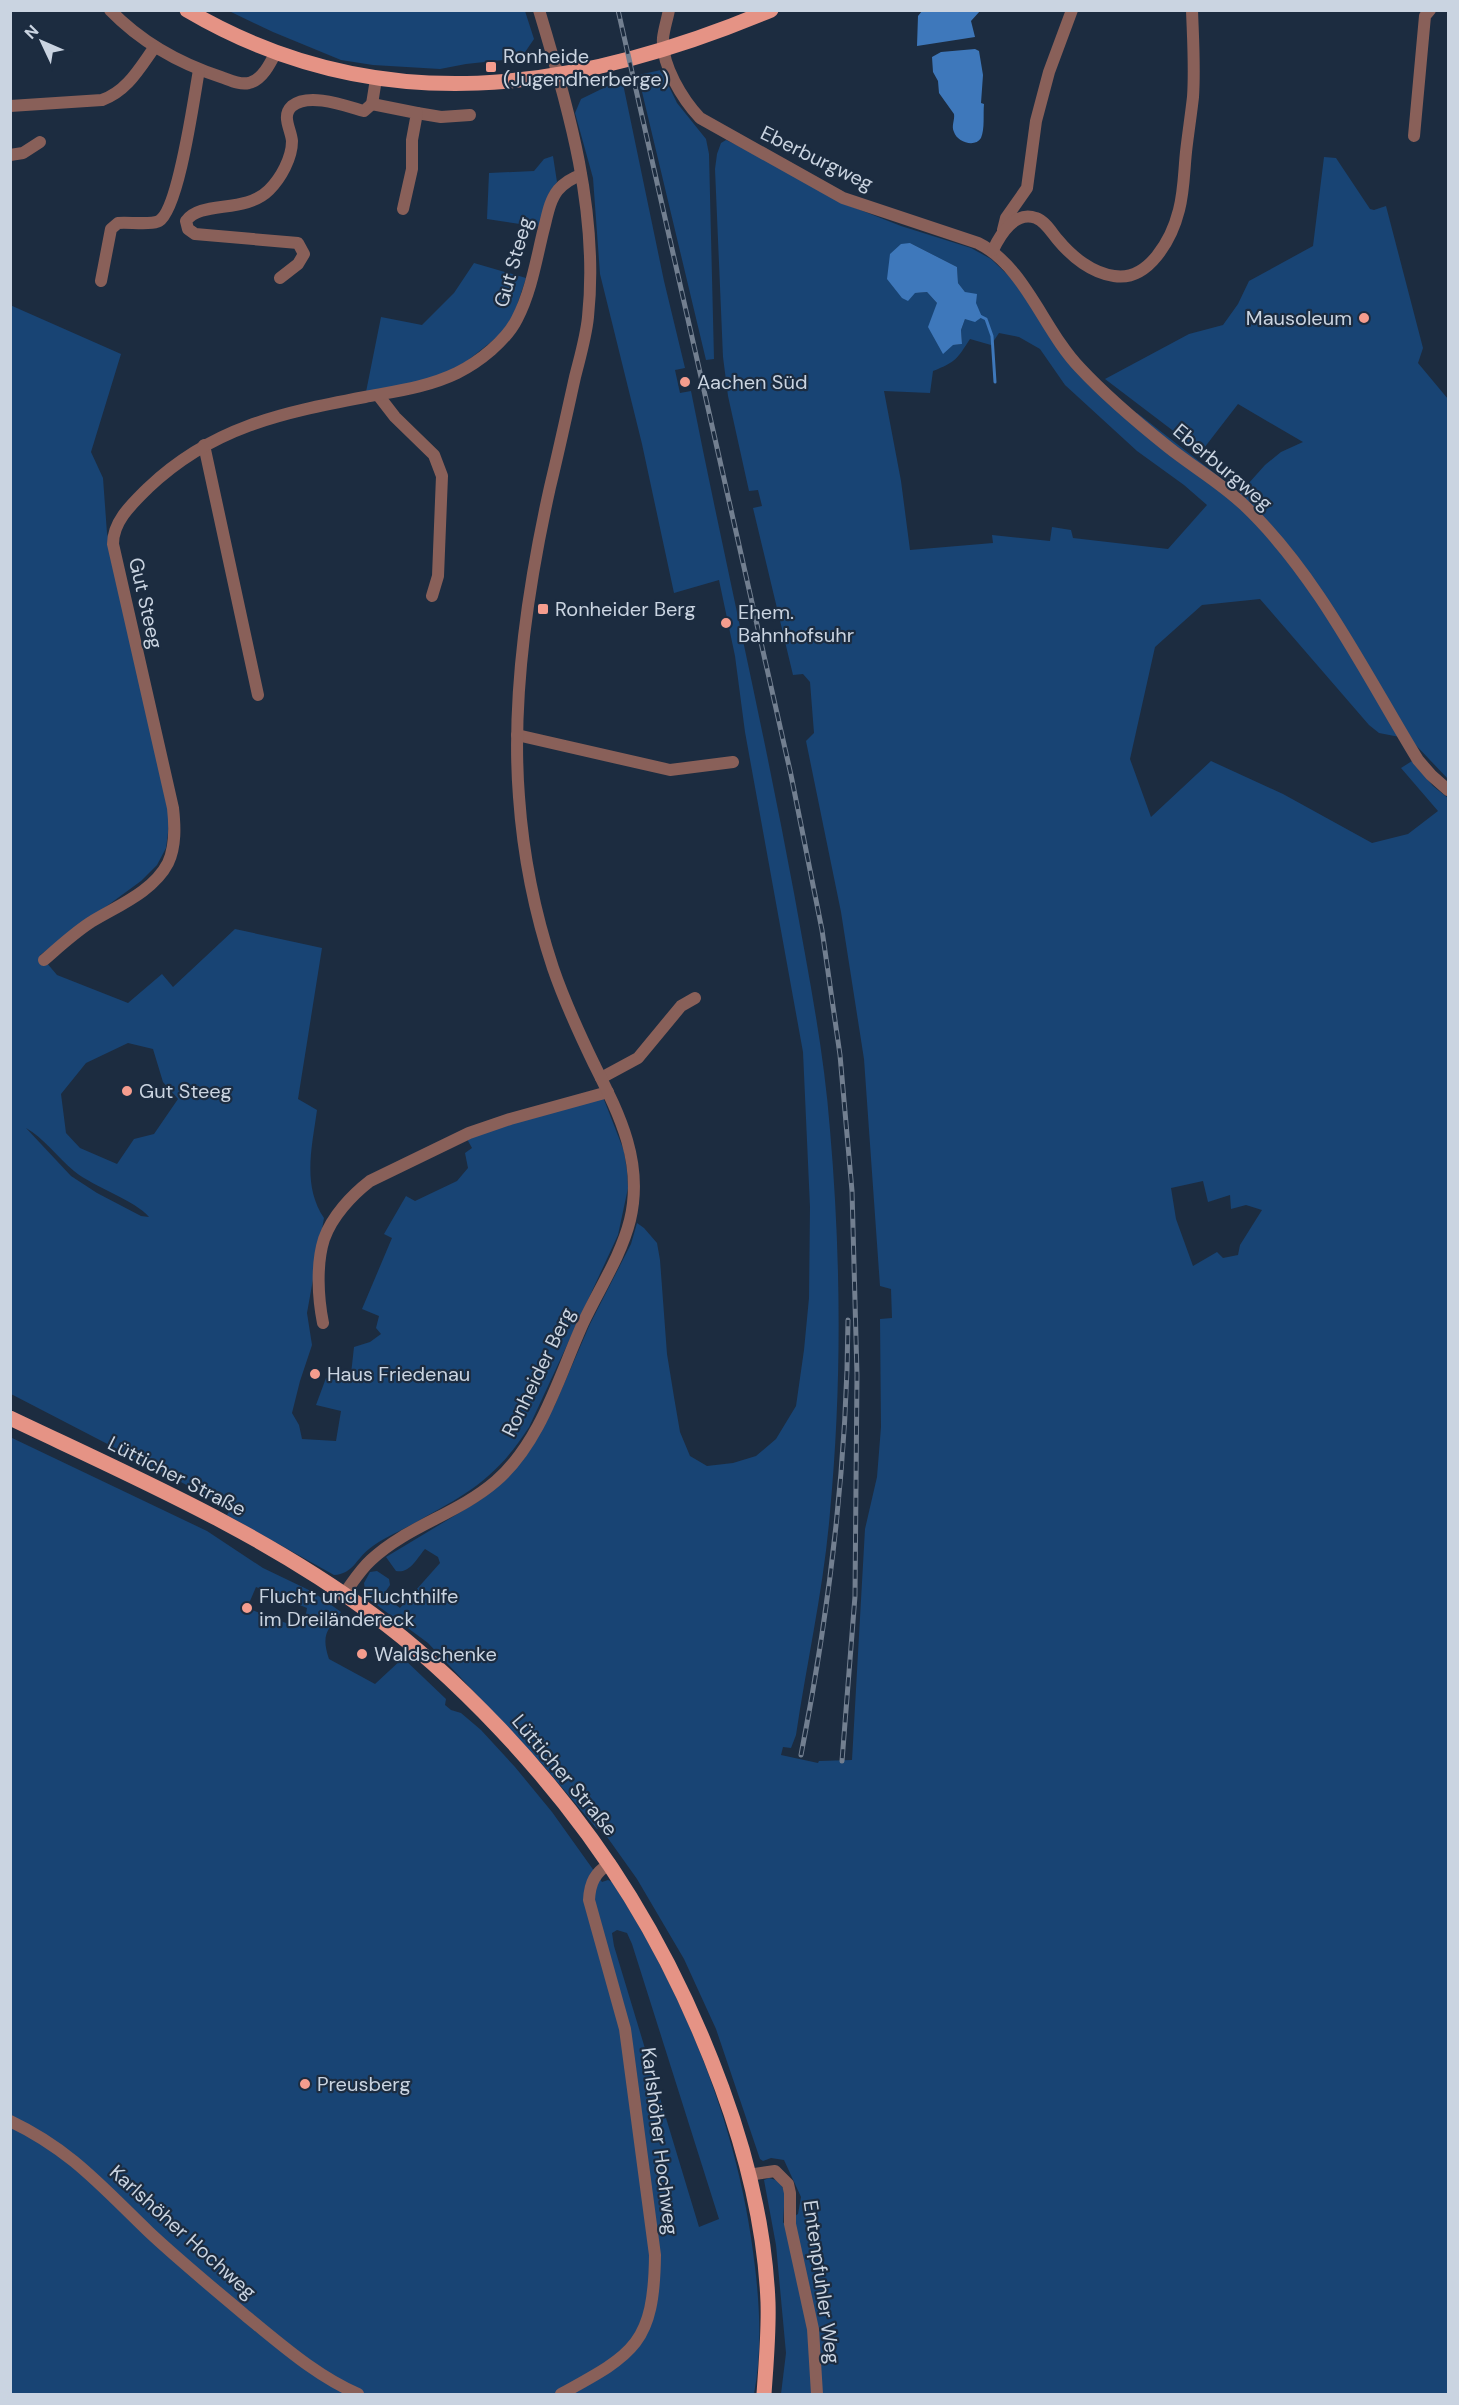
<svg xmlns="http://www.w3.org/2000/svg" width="1459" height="2405" font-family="'DM Sans',sans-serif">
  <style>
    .green { fill: #184474; fill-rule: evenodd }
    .water { fill: #3e78bb }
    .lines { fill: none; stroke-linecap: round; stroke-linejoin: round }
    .stream { stroke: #3e78bb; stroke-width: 3 }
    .street { stroke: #896059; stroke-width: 12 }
    .primary { stroke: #e59385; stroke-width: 15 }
    .rail-casing { stroke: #727f90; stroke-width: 5 }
    .rail { stroke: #1c2c40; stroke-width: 3; stroke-dasharray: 9; stroke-linecap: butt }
    .poi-dot { fill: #f59d8e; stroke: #1c2c40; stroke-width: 2 }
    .labels { text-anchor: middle; stroke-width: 4.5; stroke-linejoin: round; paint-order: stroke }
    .poi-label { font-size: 20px; fill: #cad4e1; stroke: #1c2c40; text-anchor: start }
    .street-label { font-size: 20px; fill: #cad4e1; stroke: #1c2c40 }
  </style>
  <rect width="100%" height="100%" fill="#1c2c40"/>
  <g class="green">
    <polygon points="229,11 525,11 534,39 521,58 466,64 440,69 373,65 341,60 273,32"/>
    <polygon points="661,70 677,103 706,139 709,154 714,359 706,360 638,75"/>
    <path d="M622,79L664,281L685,368L675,370L680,393L691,391C724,558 763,725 794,893C808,972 824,1050 830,1130C841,1256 842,1386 830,1512C824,1587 807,1661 796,1735L791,1748L783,1747L781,1755L818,1763L819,1761L852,1760L865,1529L877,1477L881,1427L880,1319L892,1318L891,1289L880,1286L864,1059L841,912L806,741L814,733L810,682L803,674L793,675L753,508L762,506L758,490L749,491L728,396L723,357L715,169L717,154L721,143L726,140L741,147L845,204L901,226L971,248L991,259L1011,278L1130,419L1137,413L1141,416L1240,493L1265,465L1281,452L1303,442L1238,404L1201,452L1105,379L1189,334L1223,325L1238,304L1249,281L1313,246L1324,157L1336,158L1370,209L1374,210L1386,206L1423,348L1418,363L1448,399V779L1410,739L1379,733L1369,725L1260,599L1202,605L1155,647L1130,759L1151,817L1211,761L1283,794L1372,843L1408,834L1438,811L1401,768L1412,761L1433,786L1448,798V2394H781L786,2353L776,2245L764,2180L769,2178L779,2181L785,2192L783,2223L798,2214L801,2197L784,2160L771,2158L763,2161L760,2159L716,2029L684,1959L637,1879L600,1827L597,1829L543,1765L428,1643L366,1597L364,1583L370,1572L377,1571L389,1579L390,1585L383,1595L400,1608L440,1563L438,1557L425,1549C417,1558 410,1574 396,1571L386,1557L479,1501L503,1482L554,1407L590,1324L631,1244L637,1223L644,1228L657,1243L660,1260L667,1354L674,1397L680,1432L690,1456L707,1466L733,1463L756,1456L776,1439L796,1406L804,1350L809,1298L810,1207L803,1052L745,732L735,656L719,580L674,593L642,444L600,274L593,178L575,113L581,99ZM910,243L957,267L958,283L965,292V319L961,330L962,344L953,345L937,303L927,292L915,293ZM999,333L1019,337L1040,349L1065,385L1137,451L1184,485L1207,505L1168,549L1073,538L1071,530L1052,527L1050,541L992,535L993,543L910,550L901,481L884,391L930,393L933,371C956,362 957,359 970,339L991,345ZM1203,1181L1208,1202L1230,1195L1231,1209L1246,1205L1262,1210L1240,1245L1238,1255L1223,1258L1217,1252L1193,1266L1176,1219L1171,1188Z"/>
    <polygon points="553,156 557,182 549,193 540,227 487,219 489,173 534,171 544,159"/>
    <polygon points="474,263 526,278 514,314 501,334 467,361 450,371 414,384 366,392 381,317 422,325 454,293"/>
    <path d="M10,305L121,354L91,452L103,478L107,533L168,810L169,825L166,848L157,865L141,881L40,955L57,975L128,1003L162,974L173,987L235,929L322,948L298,1099L317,1110C312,1147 302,1185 324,1218L307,1313L312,1345L300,1381L292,1413L299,1425L302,1439L336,1441L341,1411L316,1405L326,1378L350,1383L354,1347L370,1342L381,1334L376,1328L379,1316L362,1309L392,1238L384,1234L406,1196L415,1201L457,1181L468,1168L465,1153L472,1148L467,1139L497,1128L603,1097L624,1151L627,1171L628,1188L618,1235L529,1427C494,1482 464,1495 409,1526C396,1533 381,1539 369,1549C356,1559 353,1574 334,1575L227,1515L231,1508L11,1394ZM128,1043L153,1049L163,1082L178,1099L154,1134L134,1139L117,1164L80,1148L66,1133L61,1094L86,1063ZM26,1128C43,1137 58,1158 74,1171C95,1188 135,1200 149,1217L141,1216L97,1193L71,1176Z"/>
    <path d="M10,1437L207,1531L263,1568L313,1592L341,1612C327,1630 321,1635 329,1659L375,1684L403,1658L446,1699L445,1705L451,1710L461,1713L481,1730L515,1767L552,1812L602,1882L608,1880L612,1882C686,1997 740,2131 755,2267C760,2309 762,2353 754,2394H11ZM256,1587L307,1608L304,1626L286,1623L247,1608ZM617,1930L627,1933L632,1944L719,2219L699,2227L614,1946L612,1933Z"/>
  </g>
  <g class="water">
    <polygon points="951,11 980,11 971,21 975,37 917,46 918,16 922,11"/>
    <path d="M975,49L979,51L983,75L981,103L984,104C983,114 985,129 981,138C975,148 957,142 954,132C951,126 955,120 954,114L939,93L938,81L933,72L932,57L941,52Z"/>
    <polygon points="910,243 957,267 958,283 965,292 977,294 976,303 982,317 975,322 965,319 961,330 962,344 953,345 943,354 928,327 937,303 927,292 915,293 908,301 902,298 887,279 890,254 901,244"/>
  </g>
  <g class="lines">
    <polyline class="stream" points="978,315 986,319 992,336 995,382"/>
    <g class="street">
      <path d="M110,10C142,43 178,63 221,77C230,80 239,85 249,83C262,80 270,64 276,52"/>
      <path d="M669,10C667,20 664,29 663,38C661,65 683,100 700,118L843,198L978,243C1025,266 1044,331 1080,368C1107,397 1138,423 1168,447C1193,467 1221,483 1244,505C1317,574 1366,675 1418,760L1431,775L1448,790"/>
      <polyline points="372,104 376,79"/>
      <path d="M10,106L102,100C127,91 139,69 154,48"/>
      <polyline points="417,113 441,117 470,115"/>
      <polyline points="1414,136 1425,16 1430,10"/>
      <polyline points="10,155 23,153 40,142"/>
      <polyline points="1003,230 1006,218 1027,188 1036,121 1049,72 1072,10"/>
      <path d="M993,250C1000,235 1015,210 1036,218C1045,221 1052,233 1058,240C1072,257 1092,273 1114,276C1149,282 1172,238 1179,210C1184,191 1184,171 1186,152C1188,134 1191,115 1193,97C1195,68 1193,39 1192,10"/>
      <path d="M280,278L298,264L304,254L298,243L195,234L188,229L186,221C201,200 245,214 269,190C281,178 292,158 292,141C291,129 281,116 292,106C309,92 346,106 364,111L372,104L417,113L412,140V169L403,209"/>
      <path d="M101,281L111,229L118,223C128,222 152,225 159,221C179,209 194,97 199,70"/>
      <polyline points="378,395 395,417 434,455 442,476 438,576 432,596"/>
      <polyline points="204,445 258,695"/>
      <polyline points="517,735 670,770 733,762"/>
      <path d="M44,960C59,947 74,933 91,922C117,906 153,892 168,863C176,846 175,826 173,808L113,544C113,521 132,504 148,488C212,427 281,413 365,397C397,391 428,387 457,373C479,362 506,341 517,319C531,292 536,261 543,232C547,218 549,201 558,190C565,182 572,178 581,175"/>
      <polyline points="601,1078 638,1058 681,1006 695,998"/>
      <path d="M323,1323C318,1298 316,1264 324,1239C332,1216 352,1195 370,1181L469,1133L510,1119L608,1092"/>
      <path d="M344,1594C353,1582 360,1570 371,1560C407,1526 458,1514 496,1481C541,1442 559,1376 583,1323C599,1289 621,1256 630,1220C644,1162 619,1114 594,1064C579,1033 564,1000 553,968C535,914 523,854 519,797C511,696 528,586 550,487C559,450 567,413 575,377C580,357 586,337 588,317C599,213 569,109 539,10"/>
      <path d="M10,2121C71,2150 102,2187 149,2232C180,2261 213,2288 246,2316C282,2345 315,2375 358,2394"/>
      <polyline points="748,2175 775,2171 788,2184 790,2193 790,2224 813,2329 817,2394"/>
      <path d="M561,2394C634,2354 654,2344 655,2255L625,2029L589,1900C590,1882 595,1873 610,1863"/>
    </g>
    <g class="primary">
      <path d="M187,10C379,123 576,92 771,10"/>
      <path d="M10,1418C134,1477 261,1532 372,1614C419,1648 461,1688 500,1729C602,1837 671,1949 722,2088C747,2156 765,2229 768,2302C769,2333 766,2364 764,2394"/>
    </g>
    <g class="rail-casing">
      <g id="rail">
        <polyline points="618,10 791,775 822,930 840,1055 852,1191 857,1375 855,1596 842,1761"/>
        <path d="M801,1755C829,1612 847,1467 848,1320"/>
      </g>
    </g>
    <use href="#rail" class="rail"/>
  </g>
  <g class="poi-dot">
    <rect x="485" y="61" width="12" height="12" rx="3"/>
    <circle cx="1364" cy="318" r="6"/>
    <circle cx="685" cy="382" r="6"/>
    <rect x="537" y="603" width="12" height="12" rx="3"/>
    <circle cx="726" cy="623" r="6"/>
    <circle cx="127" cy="1091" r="6"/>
    <circle cx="315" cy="1374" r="6"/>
    <circle cx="247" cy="1608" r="6"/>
    <circle cx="362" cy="1654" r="6"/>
    <circle cx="305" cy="2084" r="6"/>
  </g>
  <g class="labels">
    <g class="poi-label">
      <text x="503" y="63">Ronheide<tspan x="503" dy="23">(Jugendherberge)</tspan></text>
      <text x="1352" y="325" text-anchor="end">Mausoleum</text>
      <text x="697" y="389">Aachen Süd</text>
      <text x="555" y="616">Ronheider Berg</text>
      <text x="738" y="619">Ehem.<tspan x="738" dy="23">Bahnhofsuhr</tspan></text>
      <text x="139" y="1098">Gut Steeg</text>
      <text x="327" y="1381">Haus Friedenau</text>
      <text x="259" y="1603">Flucht und Fluchthilfe<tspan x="259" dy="23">im Dreiländereck</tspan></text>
      <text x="374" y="1661">Waldschenke</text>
      <text x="317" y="2091">Preusberg</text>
    </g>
    <g class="street-label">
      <text transform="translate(817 158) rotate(26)" y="7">Eberburgweg</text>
      <text transform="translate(513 262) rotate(-74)" y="7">Gut Steeg</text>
      <text transform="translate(1223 467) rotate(40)" y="7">Eberburgweg</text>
      <text transform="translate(146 603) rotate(77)" y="7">Gut Steeg</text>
      <text transform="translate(538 1372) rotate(-64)" y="7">Ronheider Berg</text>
      <text transform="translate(177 1476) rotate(27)" y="7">Lütticher Straße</text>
      <text transform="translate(565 1775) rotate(50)" y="7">Lütticher Straße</text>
      <text transform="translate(660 2141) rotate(83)" y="7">Karlshöher Hochweg</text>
      <text transform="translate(183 2232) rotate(42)" y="7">Karlshöher Hochweg</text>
      <text transform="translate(822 2282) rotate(82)" y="7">Entenpfuhler Weg</text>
    </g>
  </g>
  <rect width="1459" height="2405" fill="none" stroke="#cad4e1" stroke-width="24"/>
  <g transform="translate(42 42) rotate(314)" stroke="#1c2c40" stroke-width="4.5" paint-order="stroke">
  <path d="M0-4.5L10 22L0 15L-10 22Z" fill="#cad4e1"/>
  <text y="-9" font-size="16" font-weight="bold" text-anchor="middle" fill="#cad4e1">N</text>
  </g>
</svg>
